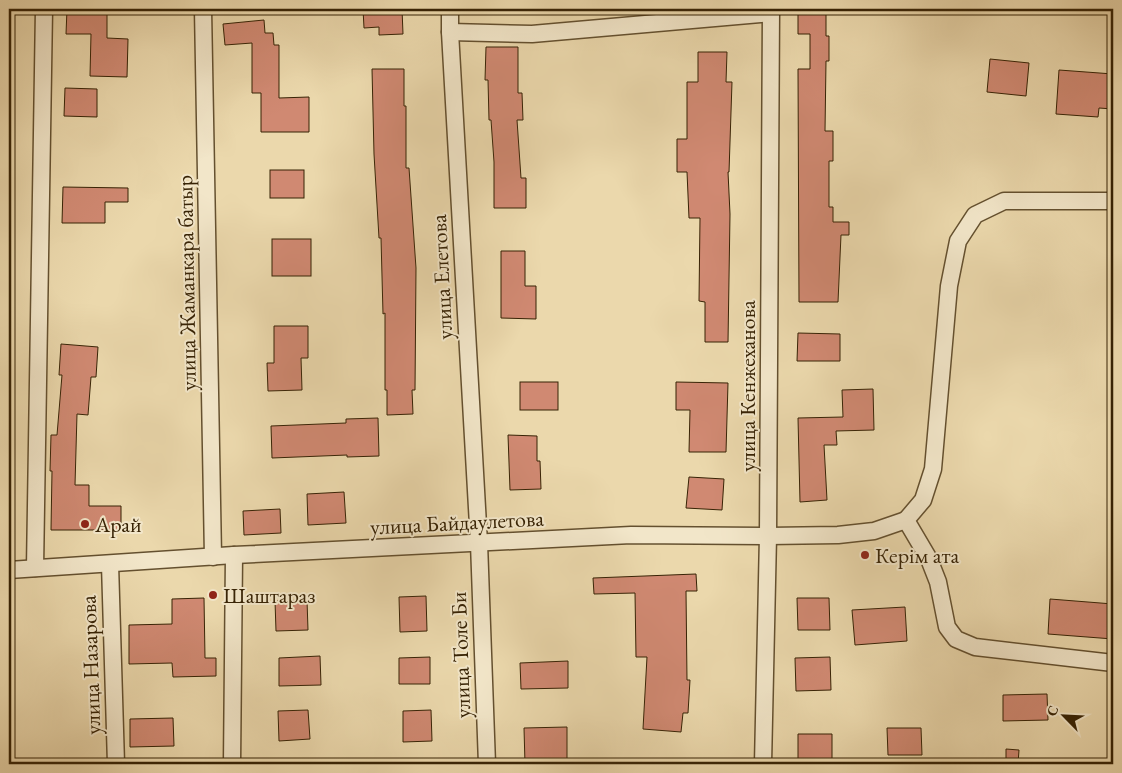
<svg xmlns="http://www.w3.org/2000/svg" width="1122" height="773" font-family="'EB Garamond',serif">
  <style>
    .building { fill: #d08972; stroke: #372305 }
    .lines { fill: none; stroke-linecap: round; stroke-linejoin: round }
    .minor-casing { stroke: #64502f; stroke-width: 19 }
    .minor { stroke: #f2e6c9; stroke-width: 16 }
    .poi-dot { fill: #8f2418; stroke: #f2e6c9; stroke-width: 2 }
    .labels { text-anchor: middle; stroke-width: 4; stroke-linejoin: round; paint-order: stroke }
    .street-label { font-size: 22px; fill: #372305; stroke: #f2e6c9 }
    .poi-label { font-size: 22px; fill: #372305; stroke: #f2e6c9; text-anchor: start }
  </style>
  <rect width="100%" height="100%" fill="#ebd8ac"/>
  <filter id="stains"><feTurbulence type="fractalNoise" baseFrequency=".004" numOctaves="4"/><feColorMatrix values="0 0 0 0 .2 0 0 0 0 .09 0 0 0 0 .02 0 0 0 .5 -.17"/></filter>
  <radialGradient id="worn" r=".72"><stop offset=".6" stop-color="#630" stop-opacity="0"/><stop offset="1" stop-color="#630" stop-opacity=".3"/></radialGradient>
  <g class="building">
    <polygon points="67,9 107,9 107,38 128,39 127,77 90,76 91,34 66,34"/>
    <polygon points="363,9 402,9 403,34 379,35 379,27 364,28"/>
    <polygon points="798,9 826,9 826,36 829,36 829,61 826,61 825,131 833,131 833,161 829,161 829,207 833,207 833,222 849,222 849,235 841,235 838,302 799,302 798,69 810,69 810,34 798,34"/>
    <polygon points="264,20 265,33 273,33 274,45 279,45 279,98 309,97 309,132 261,132 261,93 252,93 252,43 225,45 223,24"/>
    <polygon points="486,47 518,47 518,93 522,93 523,120 517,120 521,178 526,178 526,208 494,208 494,162 491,120 489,120 488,80 485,80"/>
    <polygon points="698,52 727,52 726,82 732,82 729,172 728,172 730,214 728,342 705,342 705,302 699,301 700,218 689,218 687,172 677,172 677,139 687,139 687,82 698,82"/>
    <polygon points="990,59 1029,63 1026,96 987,92"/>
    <polygon points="372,69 404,69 404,106 406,106 406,168 409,168 416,268 415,390 412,390 413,414 387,415 387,390 385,390 385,313 383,314 381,238 379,238 374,154"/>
    <polygon points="1059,70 1113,74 1113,109 1099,108 1098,117 1056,114"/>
    <polygon points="65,88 97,89 97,117 64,116"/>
    <rect x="270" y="170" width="34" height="28"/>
    <polygon points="63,187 128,188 128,202 105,202 105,223 62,223"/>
    <rect x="272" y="239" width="39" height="37"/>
    <polygon points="501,251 525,251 525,286 536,286 536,319 501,318"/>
    <polygon points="274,326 308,326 308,358 301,358 302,390 268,391 267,363 274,363"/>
    <polygon points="798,333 840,334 840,361 797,361"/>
    <polygon points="61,344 98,347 96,377 91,377 88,415 77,414 75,485 89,485 89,506 121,506 121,530 51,530 52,471 50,471 51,435 57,435 62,375 59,375"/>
    <rect x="520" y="382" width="38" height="28"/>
    <polygon points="676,382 728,383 726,452 689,452 690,410 676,410"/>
    <polygon points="873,389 874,430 836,431 837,445 824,445 827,500 800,502 798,418 843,417 842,390"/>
    <polygon points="378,418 379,456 347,457 347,455 272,458 271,426 346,423 346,419"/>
    <polygon points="508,435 537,436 537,461 540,461 541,489 510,490"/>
    <polygon points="689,477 724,479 722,510 686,508"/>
    <polygon points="344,492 346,523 308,525 307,494"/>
    <polygon points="280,509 281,533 244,535 243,511"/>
    <polygon points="696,574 697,591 686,591 687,680 690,680 688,713 683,713 681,732 643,729 647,657 636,657 635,593 594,594 593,578"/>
    <polygon points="426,596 427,631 400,632 399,597"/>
    <polygon points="204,598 205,658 216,658 216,676 173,677 172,663 129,664 129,625 172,624 172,599"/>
    <polygon points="797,598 829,598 830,630 798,630"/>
    <polygon points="1050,599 1113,604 1113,639 1048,634"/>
    <polygon points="307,600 308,630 276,631 275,601"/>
    <polygon points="905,607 907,641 855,645 852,610"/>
    <polygon points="320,656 321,685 279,686 279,658"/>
    <polygon points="430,657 430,684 399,684 399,658"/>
    <polygon points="830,657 831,690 796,691 795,658"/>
    <polygon points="568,661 568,688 521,689 520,663"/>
    <polygon points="1047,694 1048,720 1003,721 1003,695"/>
    <polygon points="308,710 310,739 279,741 278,711"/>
    <polygon points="431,710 432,741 403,742 403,711"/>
    <polygon points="173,718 174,746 130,747 130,719"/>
    <polygon points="567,727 567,764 525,764 524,728"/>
    <polygon points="887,728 921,728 922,755 888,755"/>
    <polygon points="798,734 832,734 832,762 798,763"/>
    <polygon points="1006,749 1019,750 1018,764 1006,764"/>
  </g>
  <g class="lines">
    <g class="minor-casing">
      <g id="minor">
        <polyline points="203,9 213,557"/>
        <polyline points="450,9 450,32 479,543 487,764"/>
        <polyline points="450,32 532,34 771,13"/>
        <polyline points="1113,201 1004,201 975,215 958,241 949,286 933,469 923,500 906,520 929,559 938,582 947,627 956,639 975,647 1113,663"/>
        <polyline points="110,564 116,764"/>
        <polyline points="35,568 44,9"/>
        <polyline points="9,570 234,555 631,535 768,536 838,535 874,531 906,520"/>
        <polyline points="232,764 234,555"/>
        <polyline points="763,764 768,536 771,9"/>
      </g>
    </g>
    <use href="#minor" class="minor"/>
  </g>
  <g class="poi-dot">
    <circle cx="85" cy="524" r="5"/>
    <circle cx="865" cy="555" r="5"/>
    <circle cx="213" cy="595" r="5"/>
  </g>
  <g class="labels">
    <g class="street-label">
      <text transform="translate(441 277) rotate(-93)" y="8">улица Елетова</text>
      <text transform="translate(186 283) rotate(-91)" y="8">улица Жаманкара батыр</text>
      <text transform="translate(747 386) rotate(-90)" y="8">улица Кенжеханова</text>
      <text transform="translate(457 522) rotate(-3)" y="8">улица Байдаулетова</text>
      <text transform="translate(460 655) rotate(-92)" y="8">улица Толе Би</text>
      <text transform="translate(90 665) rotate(-92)" y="8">улица Назарова</text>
    </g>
    <g class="poi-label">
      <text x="95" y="532">Арай</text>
      <text x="875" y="563">Керім ата</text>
      <text x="223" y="603">Шаштараз</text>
    </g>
  </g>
  <rect width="1122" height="773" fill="none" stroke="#ebd8ac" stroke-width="30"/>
  <rect x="10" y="10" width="1102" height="753" fill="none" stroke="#372305" stroke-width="2.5"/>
  <rect x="15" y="15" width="1092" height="743" fill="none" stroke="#372305"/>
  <g transform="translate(1064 716) rotate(294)" stroke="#f2e6c9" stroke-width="4" paint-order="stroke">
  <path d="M0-4L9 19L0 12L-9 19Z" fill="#372305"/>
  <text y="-8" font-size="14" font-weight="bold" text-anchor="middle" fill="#372305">С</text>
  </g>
  <rect width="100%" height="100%" filter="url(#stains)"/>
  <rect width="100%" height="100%" fill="url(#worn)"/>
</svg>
